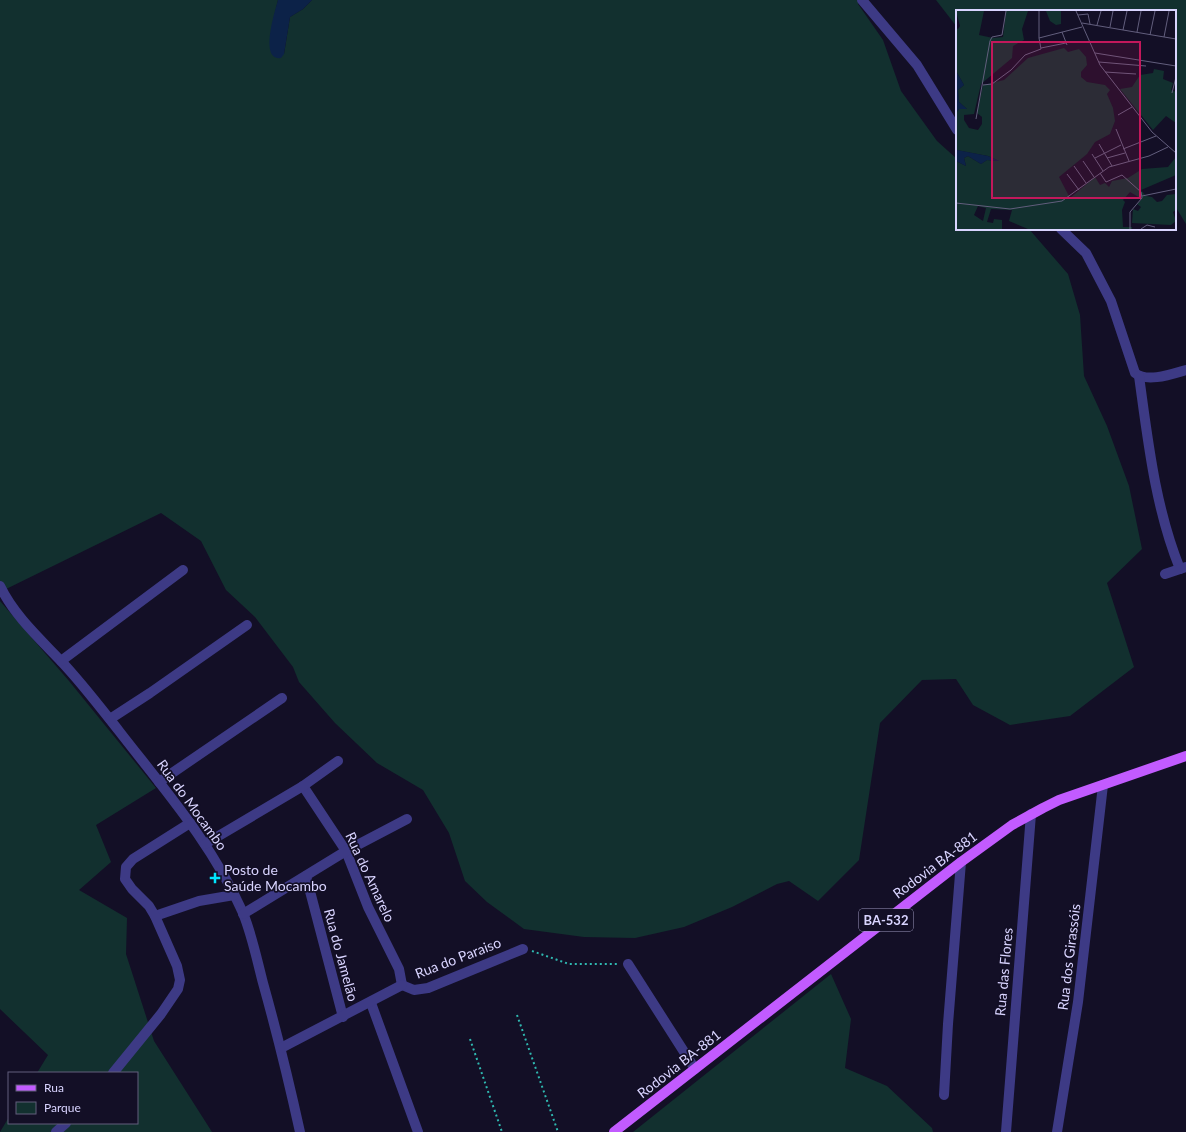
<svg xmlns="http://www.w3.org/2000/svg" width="1186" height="1132" font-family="Lato,sans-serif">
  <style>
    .green { fill: #12302f }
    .water { fill: #0c2248 }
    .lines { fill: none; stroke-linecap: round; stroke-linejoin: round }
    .path { stroke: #2fb8b0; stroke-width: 2; stroke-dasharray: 2 3; stroke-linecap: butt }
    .minor { stroke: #3d3a85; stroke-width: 10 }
    .primary { stroke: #c25bff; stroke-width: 10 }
    .poi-dot { fill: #00e5ff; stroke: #130f26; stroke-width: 1.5 }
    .labels { text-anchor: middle; stroke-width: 3.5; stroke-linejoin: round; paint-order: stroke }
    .shield { fill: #130f26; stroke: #9e99be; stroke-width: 1 }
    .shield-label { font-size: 13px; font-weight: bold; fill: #d9d4ff }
    .street-label { font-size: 14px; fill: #d9d4ff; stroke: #130f26 }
    .poi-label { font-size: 14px; fill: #d9d4ff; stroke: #130f26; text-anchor: start }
    .inset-road { fill: none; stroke: #625e7d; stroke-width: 1 }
    .view { fill: #c2185b; fill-opacity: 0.15; stroke: #c2185b; stroke-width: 2 }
    .inset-edge { fill: none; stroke: #d9d4ff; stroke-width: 2 }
  </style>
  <rect width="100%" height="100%" fill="#130f26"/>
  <g class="green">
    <polygon points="0,0 278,0 273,21 284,54 290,17 303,9 312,0 858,0 858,4 883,40 901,91 937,141 957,159 957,229 1029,229 1068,274 1080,315 1084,376 1107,426 1129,486 1142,549 1107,583 1134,667 1070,716 1010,725 973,705 956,679 922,680 880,723 859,860 818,901 789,881 777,884 732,907 684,927 635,938 584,937 524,929 487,902 465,881 449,833 423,790 377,763 335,723 299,682 293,667 255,617 226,590 201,541 161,513 0,592"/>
    <polygon points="936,0 1186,0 1186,224 1175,206 1175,11 957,11 957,27"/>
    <polygon points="0,601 69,681 156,788 96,825 111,862 79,890 127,918 126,954 154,1041 212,1132 0,1132 9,1117 9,1123 137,1123 137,1073 37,1073 48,1055 0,1009"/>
    <polygon points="831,974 851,1019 845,1068 887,1086 932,1128 933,1132 633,1132"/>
  </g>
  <path class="water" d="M278,0H312L303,9L290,17L284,54L281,58C259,61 275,11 278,0Z"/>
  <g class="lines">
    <g class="path">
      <polyline points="532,951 569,964 619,964"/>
      <polyline points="517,1015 558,1132"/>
      <polyline points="470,1039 502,1132"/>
    </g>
    <g class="minor">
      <polyline points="862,0 917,65 957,130"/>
      <path d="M1061,229L1086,253L1111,301L1135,373C1147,383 1172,374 1186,370"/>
      <path d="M1139,376C1148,441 1155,507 1180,569"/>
      <polyline points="1165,574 1186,567"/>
      <path d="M0,586C14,615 38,637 60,660C81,682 100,707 119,731C164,789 213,845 243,913C252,935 257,960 263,983C277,1033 289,1082 300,1132"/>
      <polyline points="61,661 183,570"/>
      <polyline points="110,719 150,693 247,625"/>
      <polyline points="159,782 282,698"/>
      <polyline points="303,786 346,851 368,907 399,969 402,985"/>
      <polyline points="205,844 303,786 338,761"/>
      <polyline points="306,876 343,1017"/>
      <polyline points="243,914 346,851 407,819"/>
      <polyline points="155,916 199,901 234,895"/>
      <polyline points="628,964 695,1069"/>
      <polyline points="402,985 414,990 428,988 523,949"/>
      <polyline points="371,1003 418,1132"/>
      <polyline points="281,1048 402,985"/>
      <polyline points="113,1073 161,1014 178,989 180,980 177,966 155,916 149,906 132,889 125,879 126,867 133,859 190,823"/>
      <polyline points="944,1095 948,1024 961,862"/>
      <polyline points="56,1132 66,1123"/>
      <polyline points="1006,1132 1031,814"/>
      <polyline points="1057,1132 1078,1002 1103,785"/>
    </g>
    <polyline class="primary" points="614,1132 961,862 1012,825 1043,808 1059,800 1186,756"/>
  </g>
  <path class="poi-dot" d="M213 872h4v4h4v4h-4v4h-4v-4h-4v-4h4z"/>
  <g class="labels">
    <rect class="shield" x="859" y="909" width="54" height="22" rx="3"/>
    <g class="shield-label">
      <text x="886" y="925">BA-532</text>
    </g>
    <g class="street-label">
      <text transform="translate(192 805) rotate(54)" y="5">Rua do Mocambo</text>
      <text transform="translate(935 865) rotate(-37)" y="5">Rodovia BA-881</text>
      <text transform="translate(370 877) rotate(65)" y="5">Rua do Amarelo</text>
      <text transform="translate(341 955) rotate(75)" y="5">Rua do Jamelão</text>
      <text transform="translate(1069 957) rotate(-83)" y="5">Rua dos Girassóis</text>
      <text transform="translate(458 958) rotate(-21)" y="5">Rua do Paraiso</text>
      <text transform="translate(1004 972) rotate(-85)" y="5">Rua das Flores</text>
      <text transform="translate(679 1064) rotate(-38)" y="5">Rodovia BA-881</text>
    </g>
    <g class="poi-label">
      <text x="224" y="875">Posto de<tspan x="224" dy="16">Saúde Mocambo</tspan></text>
    </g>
  </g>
  <g transform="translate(956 10)">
    <rect width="220" height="220" fill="#130f26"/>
    <path d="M0,1H28L23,25L37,28L47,27L50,1H72L66,19L68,30L57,36L56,48L25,74L18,104L8,105V110L13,118L22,120L26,114V107L21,103L27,75L48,70L72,48L108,38L112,42L123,39L130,47L131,55L125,62V67L131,72L149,75L154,80L151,84L157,98L159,111L154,124L139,132L131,144L103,167L114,188L139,167L144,175L149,173L153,177L156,171L172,168L186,159L212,157L220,147V165L185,180L190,186L196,187L201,192L206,191L211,185L220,184V200L217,202L220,211L215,215L176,213L177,199L182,201L185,197L181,194L186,189L174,182L167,190L169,192L166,200L167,217H176V219H72L53,211L56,200L35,199L31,212L37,213L38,209L46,210V219H0V151L10,156L8,148L12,146L25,154L31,150L43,151L32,146L0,140V103L3,99H11L3,92L2,80L8,75L0,61V18L2,19L4,16ZM22,196L30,198L27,211L18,205ZM90,1H105V14L100,15L94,11ZM198,59L208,61L207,69L217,73L215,80L220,82V113L210,106L197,120L164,79L176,77L184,65L197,63Z" fill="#12302f" fill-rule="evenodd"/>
    <path d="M0,61L8,75L2,80L3,92L11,99H3L0,103ZM1,140L32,146L43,151L31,150L25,154L12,146L8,148L10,156L0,151Z" fill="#0c2248"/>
    <path class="inset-road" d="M83,1V28M120,1L144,55L196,122L220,143M122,5L132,4L134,14M126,13L220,29M141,15L145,1M154,17L157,1M167,20L171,1M106,22L111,35M181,22L185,1M194,25L199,1M208,27L213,1M85,38L110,33M139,43L220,56M143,52L190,56M149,62L180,64M27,75L36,74L55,60L69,45L85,39L83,28L126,17M216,83L220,67M162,105L176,97M20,109L34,31L36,27L46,25L50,1M160,119L173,151M143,134L156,156M167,139L200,126M136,144L147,161M139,148L165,135M151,148L169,143M127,151L138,167M118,156L130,173M144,163L150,172L166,165L185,182L186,188L174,202V219M111,164L123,180M186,186L220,179M0,193L54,199L106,191L153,157L193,146L212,137M185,219L191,215L199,217"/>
    <path class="view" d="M36,32H184V188H36Z"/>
    <rect width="220" height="220" class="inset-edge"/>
  </g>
  <rect x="8" y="1072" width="130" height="52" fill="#130f26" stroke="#625e7d"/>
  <rect x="16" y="1085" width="20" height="6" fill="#c25bff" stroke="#625e7d"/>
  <text x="44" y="1092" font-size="12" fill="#d9d4ff">Rua</text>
  <rect x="16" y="1102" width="20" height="12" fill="#12302f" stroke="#625e7d"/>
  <text x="44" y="1112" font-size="12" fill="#d9d4ff">Parque</text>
</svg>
